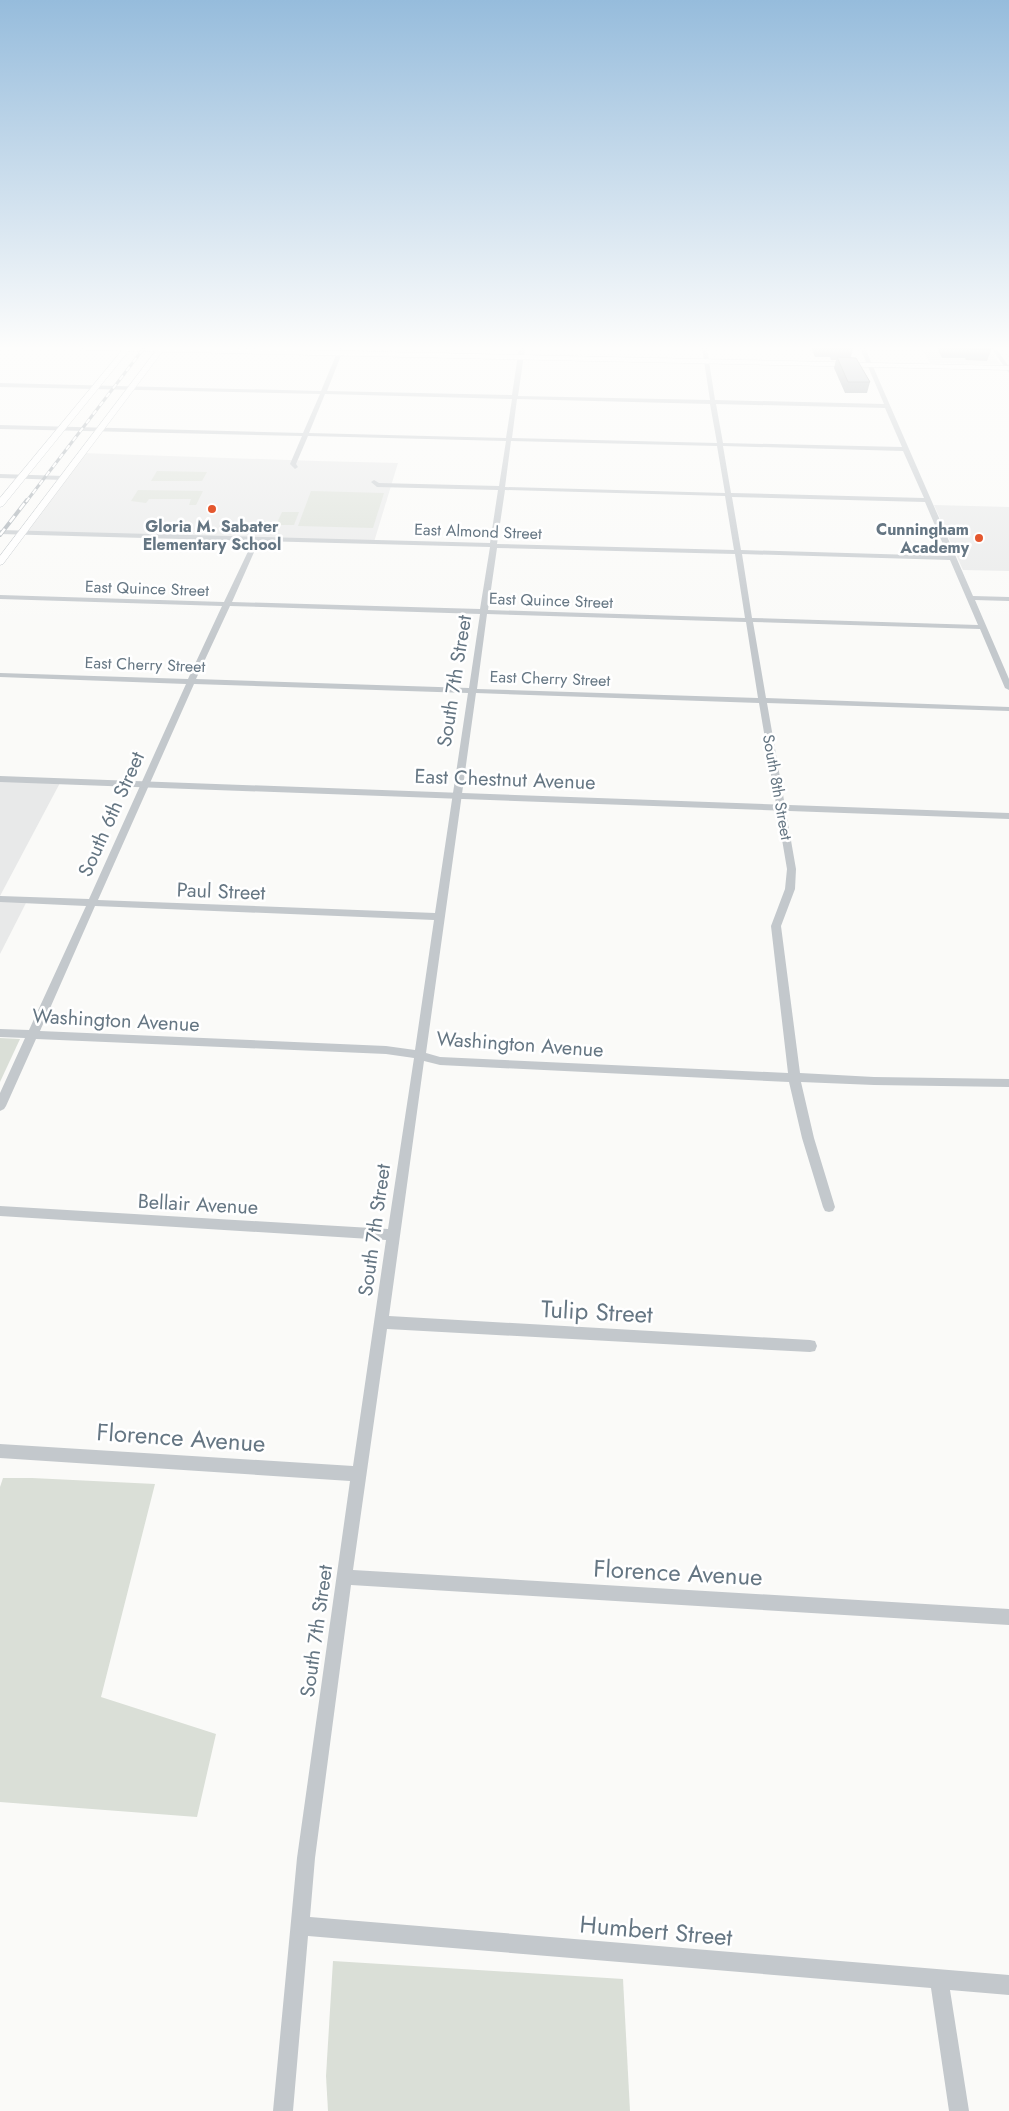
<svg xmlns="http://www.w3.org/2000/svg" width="1009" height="2111" font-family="Jost,sans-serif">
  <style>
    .built { fill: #e8e9e9 }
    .green { fill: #dadfd7 }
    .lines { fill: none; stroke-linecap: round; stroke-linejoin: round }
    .secondary-casing { stroke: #b3babf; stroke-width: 1 }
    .primary-casing { stroke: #b5babe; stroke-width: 1 }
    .minor { fill: #c3c8cc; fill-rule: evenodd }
    .tertiary { fill: #c3c8cc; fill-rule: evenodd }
    .secondary { fill: #fff; fill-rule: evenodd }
    .primary { fill: #fff; fill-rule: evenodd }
    .rail-far1-casing { stroke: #a2aab0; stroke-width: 3 }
    .rail-casing { stroke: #a2aab0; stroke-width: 4 }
    .rail-far1 { stroke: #fff; stroke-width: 2; stroke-dasharray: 5.5; stroke-linecap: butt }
    .rail { stroke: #fff; stroke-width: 2.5; stroke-dasharray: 8; stroke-linecap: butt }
    .wall { fill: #929a9f }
    .building { fill: #aab3b9; stroke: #777d82 }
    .poi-dot { fill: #e4572e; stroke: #fff; stroke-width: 2 }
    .labels { text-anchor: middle; stroke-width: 5; stroke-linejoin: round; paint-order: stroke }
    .far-poi-label { font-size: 16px; font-weight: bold; fill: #657683; stroke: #fff }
    .far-street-label { font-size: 16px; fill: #657683; stroke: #fff }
    .street-label { font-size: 20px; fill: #657683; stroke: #fff }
    .near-street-label { font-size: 24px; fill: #657683; stroke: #fff }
  </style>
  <rect width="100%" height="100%" fill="#fafaf8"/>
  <g class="built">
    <polygon points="867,348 989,348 1000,364 930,363 924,352 868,351"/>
    <polygon points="82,453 317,461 398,463 374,542 22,532"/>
    <polygon points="934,505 1009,507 1009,571 963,570"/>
    <polygon points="0,779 61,781 0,896"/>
    <polygon points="0,898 28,899 0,954"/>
  </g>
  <g class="green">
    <polygon points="157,471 207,472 202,481 151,481"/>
    <polygon points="138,490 203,491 196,505 189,505 191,499 149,499 146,503 131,501"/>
    <polygon points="311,491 384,493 373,528 298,526"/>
    <polygon points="282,512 299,512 294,525 276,525"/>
    <polygon points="0,1038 20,1039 0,1082"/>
    <polygon points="3,1478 32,1478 155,1484 101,1697 216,1734 197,1817 0,1802 0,1487"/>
    <polygon points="333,1961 623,1979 630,2111 328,2111 326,2076"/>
  </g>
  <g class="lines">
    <g class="secondary-casing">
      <g id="secondary">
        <polygon points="124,348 131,348 3,506 0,507 0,498"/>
        <polygon points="158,348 165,348 3,564 0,565 0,556"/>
      </g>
    </g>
    <g class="primary-casing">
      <polygon id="primary" points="82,348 211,348 1009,366 1009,370 86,350"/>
    </g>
    <g class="minor">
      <path d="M339,348H344L327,391L512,395L519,348H525L518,396L710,400L702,348H707L715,400L884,404L860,348H865L973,596L1009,597V601L975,600L1009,679V690L1005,688L980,629L753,622L766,698L1009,707V711L767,703L796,869L795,889L781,926L800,1073L874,1077L1009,1079V1087L874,1085L801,1082L814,1138L835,1207L833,1211L829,1212L825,1211L823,1207L802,1138L789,1082L440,1065L424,1061L389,1316L810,1340L815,1341L817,1346L815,1351L810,1352L387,1329L353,1570L1009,1609V1625L351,1585L315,1858L310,1917L1009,1975V1995L950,1990L969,2111H949L931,1988L308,1936L293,2111H273L297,1858L350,1481L0,1458V1444L353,1466L386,1240L0,1216V1206L388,1229L414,1058L386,1054L36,1039L6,1106L4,1109L0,1111V1093L25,1038L0,1037V1029L29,1030L86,906L0,902V896L89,899L186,684L0,677V673L188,679L222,606L0,599V595L224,602L253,541L0,534V530L490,543L498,490L377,487L371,482L374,480L379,483L499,486L506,441L308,436L296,464L298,467L295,469L290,464L302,436L0,429V425L303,433L320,394L0,387V383L321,391ZM325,394L512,399L506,438L309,433ZM517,399L710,404L717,443L512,438ZM716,404L885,408L902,447L723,443ZM511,441L717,446L725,493L505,487ZM723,446L903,451L924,498L731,493ZM505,490L725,496L734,550L497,544ZM732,497L925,502L948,556L741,550ZM259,541L490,547L480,609L232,602ZM497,548L735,554L745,618L488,610ZM742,554L950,560L978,625L752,618ZM230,606L480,614L469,688L196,679ZM487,614L746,622L758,698L477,689ZM194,684L468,693L435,913L98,900ZM476,693L759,703L787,869L785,889L771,926L788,1073L440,1057L426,1053ZM95,906L434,920L415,1050L386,1046L40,1031Z"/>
      <polygon points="991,348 996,348 1009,367 1009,373"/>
      <polygon points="0,474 64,476 67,478 64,480 0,478"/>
    </g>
    <polygon class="tertiary" points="0,776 1009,813 1009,819 0,782"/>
    <use href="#secondary" class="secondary"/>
    <use href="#primary" class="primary"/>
    <g class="rail-far1-casing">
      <polyline id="rail-far1" points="26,502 144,348"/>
    </g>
    <g class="rail-casing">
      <polyline id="rail" points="0,535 27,500"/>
    </g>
    <use href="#rail-far1" class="rail-far1"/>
    <use href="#rail" class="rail"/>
  </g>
  <g class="wall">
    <polygon points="811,348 853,348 851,357 870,382 867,393 845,393 834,368 836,360 831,360 830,357 815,357"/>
    <polygon points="937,348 990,348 991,350 987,361 966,360 965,358 942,358"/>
  </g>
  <g class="building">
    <polygon points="969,348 990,348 991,350 969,349"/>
    <polygon points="837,357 856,358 870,382 848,382"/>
  </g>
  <linearGradient id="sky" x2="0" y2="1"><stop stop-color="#96bcdc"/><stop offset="0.54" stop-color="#fdfdfc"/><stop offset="1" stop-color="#fdfdfc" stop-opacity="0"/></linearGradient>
  <rect width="1009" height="644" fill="url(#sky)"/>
  <g class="poi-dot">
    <circle cx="212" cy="509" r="5"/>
    <circle cx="979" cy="538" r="5"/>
  </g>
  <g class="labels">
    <g class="far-poi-label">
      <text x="212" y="532">Gloria M. Sabater<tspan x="212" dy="18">Elementary School</tspan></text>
      <text x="969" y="535" text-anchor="end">Cunningham<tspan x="969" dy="18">Academy</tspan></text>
    </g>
    <g class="far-street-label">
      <text transform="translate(478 531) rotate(2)" y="6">East Almond Street</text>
      <text transform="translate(147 588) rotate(2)" y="6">East Quince Street</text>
      <text transform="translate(551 600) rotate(2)" y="6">East Quince Street</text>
      <text transform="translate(145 664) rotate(2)" y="6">East Cherry Street</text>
      <text transform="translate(550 678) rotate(2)" y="6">East Cherry Street</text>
      <text transform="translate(778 787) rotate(80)" y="6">South 8th Street</text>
    </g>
    <g class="street-label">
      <text transform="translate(454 681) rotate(-81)" y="7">South 7th Street</text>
      <text transform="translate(505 779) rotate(2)" y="7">East Chestnut Avenue</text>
      <text transform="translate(111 814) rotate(-66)" y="7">South 6th Street</text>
      <text transform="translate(221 891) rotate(2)" y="7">Paul Street</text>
      <text transform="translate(116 1020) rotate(3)" y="7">Washington Avenue</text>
      <text transform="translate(520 1044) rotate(4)" y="7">Washington Avenue</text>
      <text transform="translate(198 1204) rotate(3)" y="7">Bellair Avenue</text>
      <text transform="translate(374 1230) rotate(-82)" y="7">South 7th Street</text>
      <text transform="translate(316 1631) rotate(-82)" y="7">South 7th Street</text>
    </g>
    <g class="near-street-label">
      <text transform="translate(597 1312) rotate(3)" y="8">Tulip Street</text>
      <text transform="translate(181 1438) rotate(4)" y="8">Florence Avenue</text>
      <text transform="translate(678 1573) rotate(3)" y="8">Florence Avenue</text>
      <text transform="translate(656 1931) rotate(5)" y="8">Humbert Street</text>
    </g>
  </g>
</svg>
